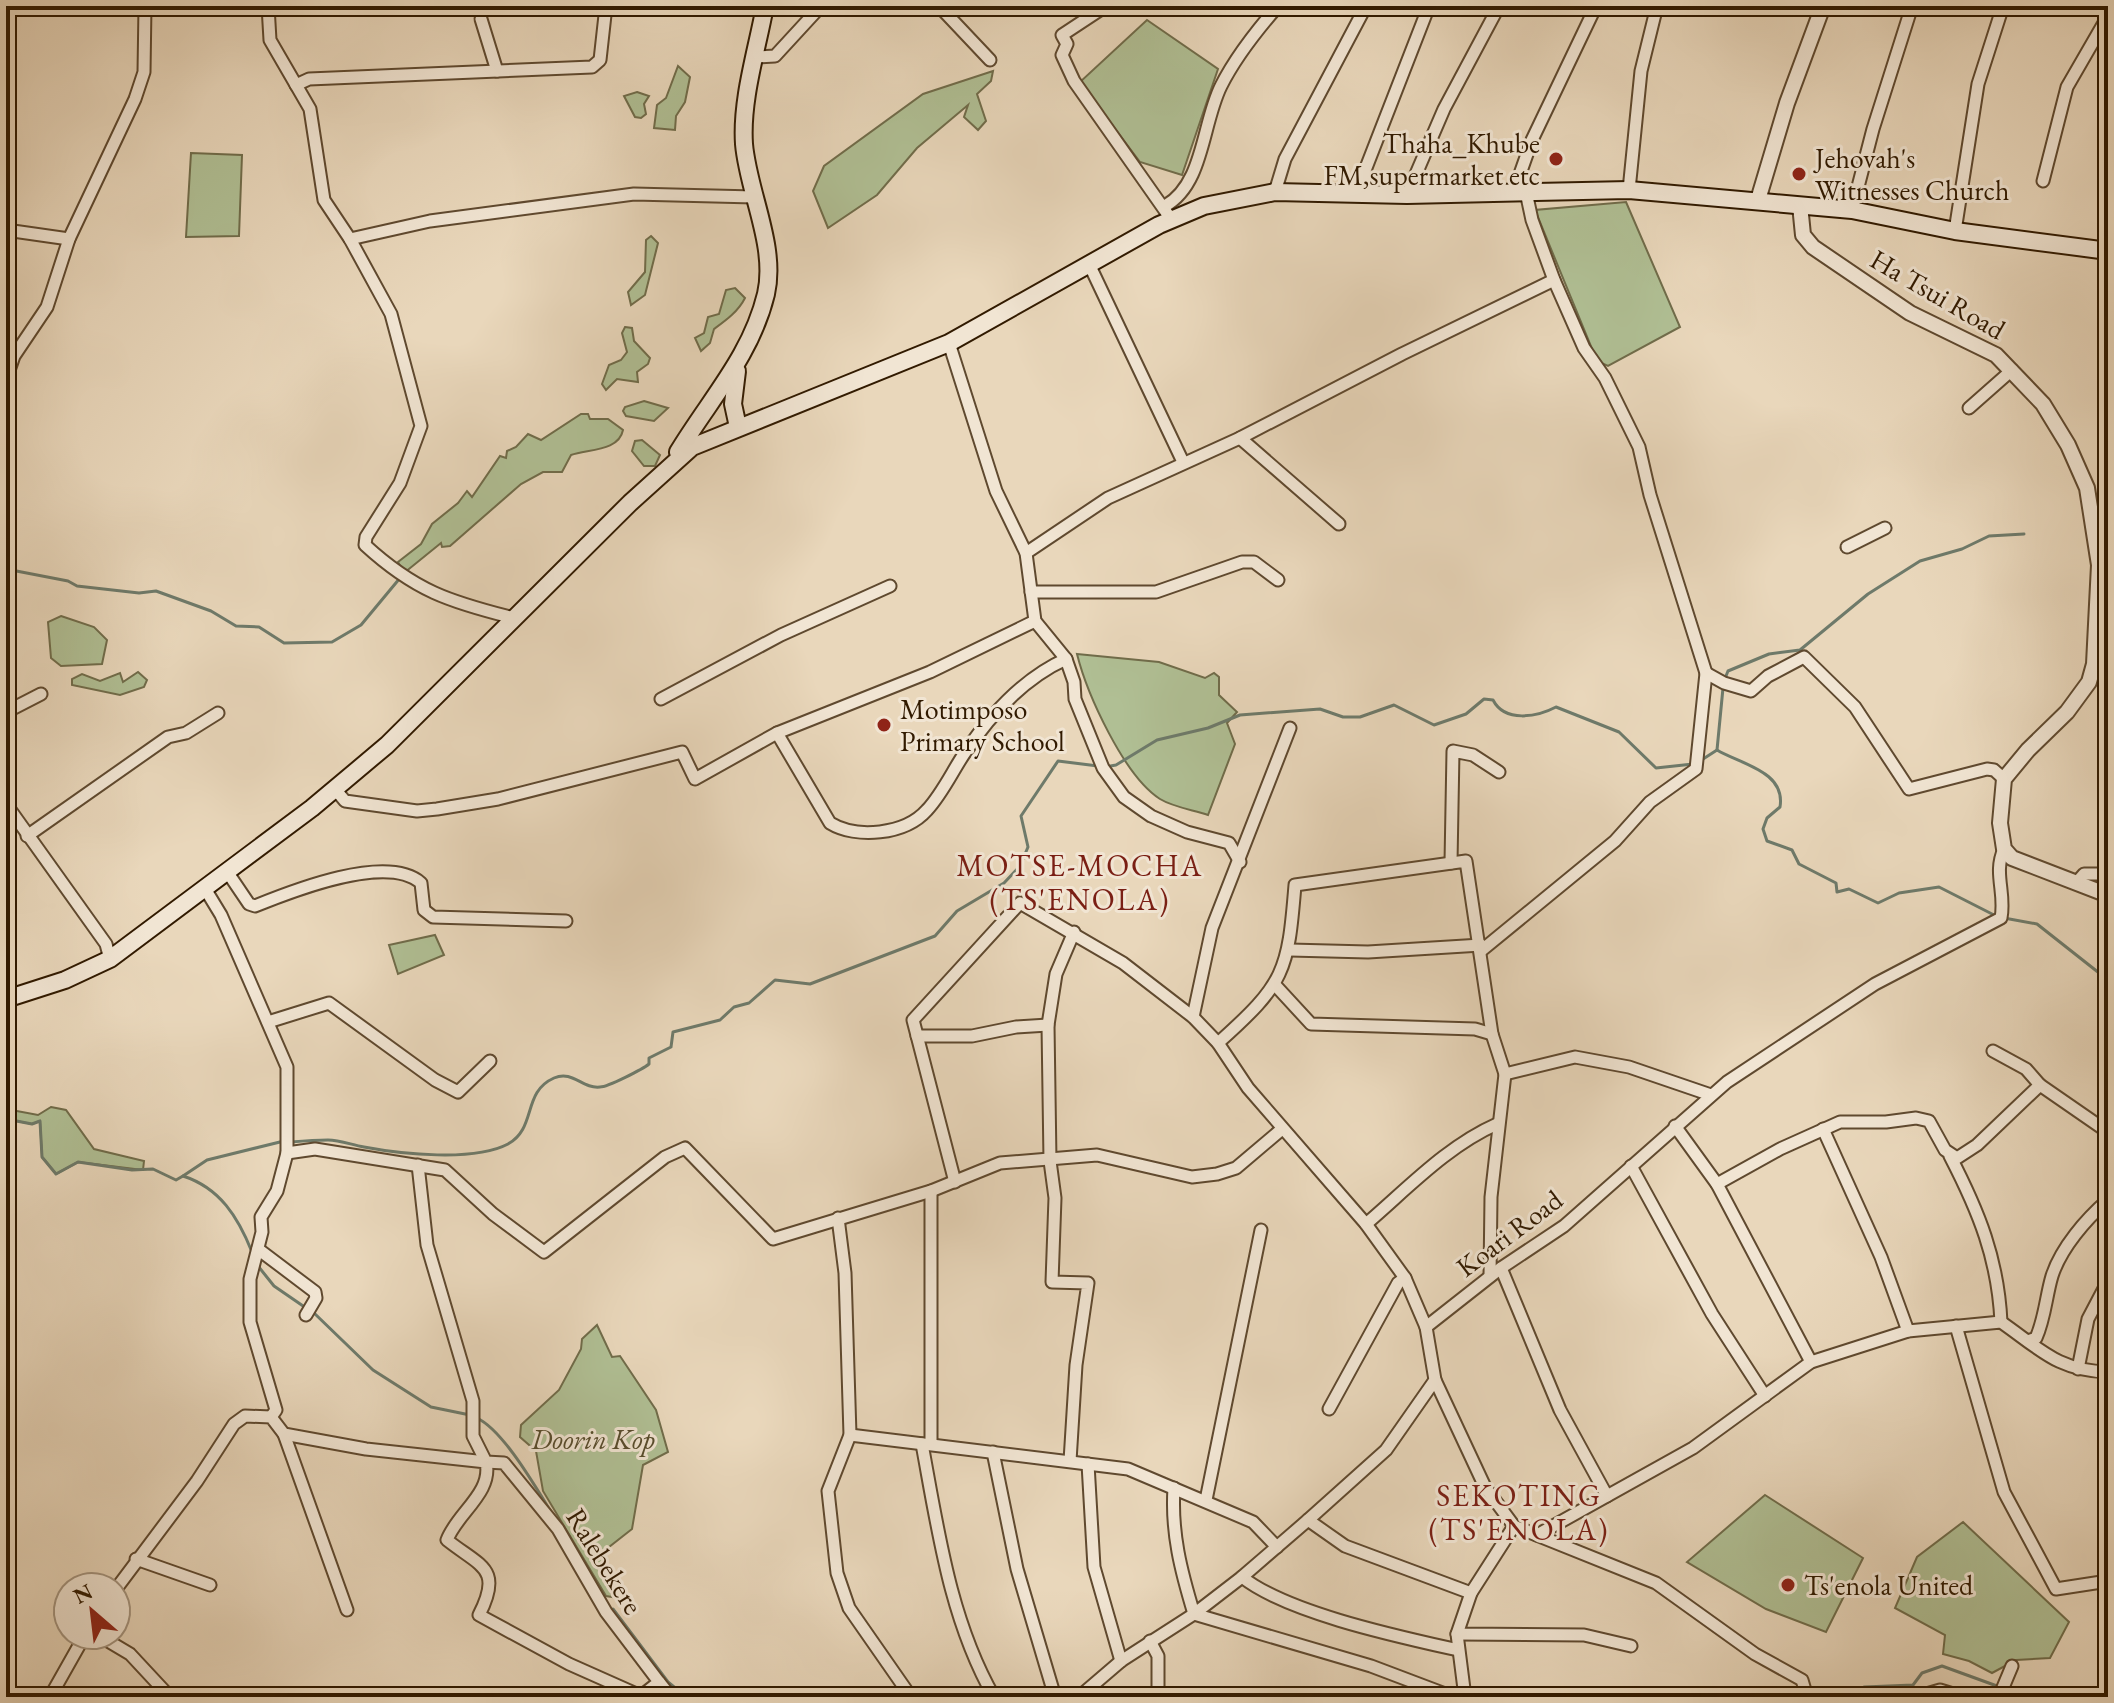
<svg xmlns="http://www.w3.org/2000/svg" width="2114" height="1703" font-family="'EB Garamond',serif">
  <style>
    .green { fill: #b0bf94; stroke: #706c4a; stroke-width: 2 }
    .lines { fill: none; stroke-linecap: round; stroke-linejoin: round }
    .stream { stroke: #6e7a6a; stroke-width: 3 }
    .minor-casing { stroke: #5f492f; stroke-width: 15 }
    .tertiary-casing { stroke: #5f492f; stroke-width: 18 }
    .secondary-casing { stroke: #311a00; stroke-width: 20 }
    .minor { stroke: #f1e5d3; stroke-width: 11 }
    .tertiary { stroke: #f1e5d3; stroke-width: 14 }
    .secondary { stroke: #f1e5d3; stroke-width: 16 }
    .poi-dot { fill: #8f2418; stroke: #f1e5d3; stroke-width: 3 }
    .labels { text-anchor: middle; stroke-width: 6; stroke-linejoin: round; paint-order: stroke }
    .poi-label { font-size: 28px; fill: #311a00; stroke: #f1e5d3; text-anchor: start }
    .street-label { font-size: 28px; fill: #311a00; stroke: #f1e5d3 }
    .park-label { font-size: 28px; font-style: italic; fill: #574c2c; stroke: #f1e5d3 }
    .neighbourhood-label { font-size: 30px; letter-spacing: 2px; fill: #7a1f14; stroke: #f1e5d3 }
  </style>
  <rect width="100%" height="100%" fill="#e9d7bb"/>
  <filter id="stains"><feTurbulence type="fractalNoise" baseFrequency=".0025" numOctaves="4"/><feColorMatrix values="0 0 0 0 .2 0 0 0 0 .09 0 0 0 0 .02 0 0 0 .5 -.17"/></filter>
  <radialGradient id="worn" r=".72"><stop offset=".6" stop-color="#630" stop-opacity="0"/><stop offset="1" stop-color="#630" stop-opacity=".3"/></radialGradient>
  <g class="green">
    <polygon points="1147,20 1218,69 1182,175 1140,162 1080,82"/>
    <polygon points="678,66 690,77 685,102 676,116 675,130 654,128 657,105 666,98"/>
    <polygon points="993,71 991,81 977,94 986,121 978,130 964,117 968,105 917,148 877,195 828,228 813,191 824,166 923,94"/>
    <polygon points="637,92 649,96 644,104 646,114 641,118 635,117 624,96"/>
    <polygon points="191,153 242,155 239,236 186,237"/>
    <polygon points="1626,202 1680,327 1608,366 1597,361 1535,210"/>
    <polygon points="651,236 658,243 645,295 631,305 628,292 645,272 646,240"/>
    <path d="M735,288L745,298C738,312 725,321 714,329L710,343L701,351L695,338L704,333L708,317L719,314L726,290Z"/>
    <polygon points="625,327 632,328 634,341 650,358 648,364 637,372 638,382 617,379 606,390 602,384 609,365 621,360 627,352 622,333"/>
    <polygon points="644,401 668,408 654,421 626,416 623,411 625,407"/>
    <path d="M581,414H588L590,419H608L623,430C619,451 589,449 571,455L562,472H543L521,484L450,546L442,547L441,543L404,573L398,562L421,544L432,524L458,503L467,491L472,497L500,456L506,458L507,451L516,447L528,434L541,440Z"/>
    <polygon points="642,440 660,455 655,466 644,466 632,451 635,441"/>
    <polygon points="61,616 94,627 107,640 102,664 61,666 51,658 48,622"/>
    <path d="M1077,654L1159,662L1205,678L1214,673L1219,677V695L1237,712L1227,723L1235,744L1208,815C1193,810 1173,807 1160,799C1124,776 1087,694 1077,654Z"/>
    <polygon points="138,672 147,680 144,687 120,695 72,685 72,679 82,674 100,681 120,673 123,682"/>
    <polygon points="435,935 444,955 398,974 389,945"/>
    <polygon points="51,1107 66,1110 94,1149 144,1161 143,1170 78,1162 56,1174 42,1157 40,1121 32,1124 6,1119 6,1109 38,1115"/>
    <polygon points="597,1325 612,1357 620,1356 656,1410 668,1452 643,1465 632,1529 604,1551 612,1597 606,1596 543,1491 536,1451 520,1437 521,1425 559,1390 581,1349 582,1339"/>
    <polygon points="1765,1495 1863,1558 1826,1632 1766,1609 1687,1562"/>
    <polygon points="1963,1522 2069,1622 2050,1658 2016,1660 1992,1673 1969,1661 1943,1654 1945,1635 1895,1608 1917,1557"/>
  </g>
  <g class="lines">
    <g class="stream">
      <polyline points="6,569 68,581 77,586 139,593 156,591 211,611 236,626 259,627 284,643 332,642 361,625 400,578"/>
      <polyline points="1724,681 1728,671 1769,654 1800,650 1868,594 1920,561 1962,549 1989,536 2024,534"/>
      <polyline points="1717,750 1723,688"/>
      <path d="M1700,761L1717,750C1740,764 1786,771 1780,807L1767,818L1763,829L1767,841L1792,850L1799,864L1836,883L1837,892L1849,889L1878,903L1899,893L1939,887L1996,916"/>
      <path d="M1105,767L1116,765L1157,740L1208,728L1240,715L1320,709L1343,717H1360L1394,705L1434,725L1466,714L1484,699L1493,700C1505,723 1537,717 1556,707L1619,732L1656,768L1693,764"/>
      <polyline points="2004,918 2037,924 2108,980"/>
      <path d="M6,1119L32,1124L40,1121L42,1157L56,1174L78,1162L132,1170L153,1169L176,1180L183,1176C220,1188 238,1217 252,1252"/>
      <path d="M291,1142C303,1141 316,1140 328,1140C340,1140 352,1145 364,1147C401,1154 474,1162 508,1144C537,1128 522,1092 554,1078C573,1070 582,1089 600,1087C608,1087 643,1069 649,1064V1058L671,1047L673,1032L720,1020L734,1007L749,1003L775,980L810,984L935,936L957,911L1004,883L1020,866L1028,847L1021,816L1058,761L1098,766"/>
      <polyline points="183,1176 207,1160 284,1141"/>
      <polyline points="258,1266 274,1286 306,1308"/>
      <polyline points="314,1313 373,1370 431,1407 470,1415"/>
      <path d="M477,1418C504,1431 536,1488 553,1515"/>
      <polyline points="613,1609 668,1682 686,1697"/>
      <polyline points="2006,1692 2016,1697"/>
      <polyline points="1847,1697 1864,1687 1913,1685 1922,1673 1942,1666 1997,1686"/>
    </g>
    <g class="minor-casing">
      <g id="minor">
        <path d="M268,6L270,40L310,109L324,200L350,239L391,314L421,426L400,483L366,537L365,545C415,591 450,602 514,618"/>
        <polyline points="939,6 990,60"/>
        <polyline points="1106,6 1062,35 1067,44 1062,55 1074,81 1171,219"/>
        <polyline points="481,19 497,71"/>
        <polyline points="756,57 775,56 821,6"/>
        <polyline points="296,85 309,79 592,67 600,60 606,6"/>
        <polyline points="2043,181 2067,87 2108,16"/>
        <polyline points="1629,190 1641,71 1657,6"/>
        <polyline points="1514,191 1532,140 1596,6"/>
        <polyline points="1275,192 1285,159 1366,6"/>
        <polyline points="1362,194 1364,173 1429,6"/>
        <polyline points="1407,195 1444,109 1499,6"/>
        <path d="M1165,206C1204,184 1202,124 1221,86C1235,58 1257,30 1278,6"/>
        <polyline points="1852,210 1873,129 1912,6"/>
        <polyline points="6,230 69,239"/>
        <polyline points="1955,231 1978,84 2003,6"/>
        <polyline points="350,239 430,221 634,194 754,197"/>
        <polyline points="1089,264 1183,462"/>
        <polyline points="949,343 996,491 1026,553 1035,621 1066,659 1074,682 1075,699 1103,768 1124,797 1151,816 1187,832 1229,843 1240,862"/>
        <polyline points="6,379 14,356 47,307 69,239 135,99 144,72 145,6"/>
        <polyline points="1969,408 2012,370"/>
        <polyline points="1240,438 1339,524"/>
        <polyline points="1847,547 1885,528"/>
        <polyline points="1026,553 1108,498 1240,438 1402,354 1554,280"/>
        <polyline points="1031,592 1156,592 1242,562 1254,562 1278,580"/>
        <polyline points="2094,664 2108,654"/>
        <polyline points="1706,673 1724,683 1751,691 1768,676 1804,657 1855,707 1909,789 1987,769 1994,770 2004,779"/>
        <polyline points="661,699 781,635 890,586"/>
        <polyline points="6,712 41,694"/>
        <path d="M777,733L830,823C856,839 905,835 927,810C942,794 952,772 964,754C990,715 1024,678 1066,659"/>
        <polyline points="335,789 345,801 417,811 437,809 498,799 682,752 695,779 777,733 930,672 1035,621"/>
        <polyline points="6,804 106,944 110,959"/>
        <polyline points="27,836 168,737 186,733 218,713"/>
        <polyline points="1451,863 1453,751 1473,755 1499,772"/>
        <path d="M226,870L249,904L255,906C292,891 387,853 421,883L424,910L433,917L566,921"/>
        <polyline points="2077,882 2084,874 2104,874 2108,871"/>
        <polyline points="204,887 221,915 287,1067 287,1153 277,1191 261,1217 262,1232 250,1279 250,1322 276,1410 271,1417"/>
        <polyline points="1290,950 1368,952 1481,945"/>
        <polyline points="1482,950 1615,841 1650,802 1696,769 1706,673 1650,495 1639,447 1605,378 1584,348 1554,280 1532,220 1526,192"/>
        <polyline points="1276,986 1311,1024 1475,1029 1492,1034"/>
        <polyline points="1193,1017 1212,928 1290,728"/>
        <polyline points="268,1022 329,1003 435,1080 458,1092 490,1061"/>
        <polyline points="917,1036 972,1036 1016,1027 1048,1025"/>
        <path d="M1218,1043C1285,983 1288,972 1295,885L1466,861L1492,1034L1505,1074L1491,1197L1490,1276"/>
        <polyline points="1993,1051 2026,1069 2040,1085"/>
        <polyline points="1505,1074 1575,1057 1629,1067 1711,1095"/>
        <polyline points="1675,1126 1717,1184 1811,1362"/>
        <polyline points="1823,1129 1881,1257 1908,1331"/>
        <polyline points="287,1153 315,1149 445,1170 493,1214 544,1252 665,1157 685,1148 773,1239 931,1191 1000,1163 1097,1155 1192,1177 1217,1174 1236,1168 1282,1129"/>
        <path d="M1950,1156C1979,1212 1998,1259 2001,1322"/>
        <polyline points="418,1165 427,1245 473,1401 473,1436 486,1462 504,1463 558,1529 606,1612 659,1682 640,1697"/>
        <polyline points="1631,1166 1712,1314 1765,1396"/>
        <polyline points="955,1182 913,1020 1020,903 1123,963 1193,1017 1218,1043 1248,1088 1366,1224 1405,1278 1426,1327"/>
        <polyline points="1717,1184 1780,1149 1840,1122 1886,1122 1916,1118 1929,1121 1945,1150 1957,1158 1977,1145 2040,1085 2108,1132"/>
        <polyline points="931,1191 931,1444"/>
        <polyline points="838,1218 845,1273 850,1435 828,1491 837,1573 849,1608 911,1697"/>
        <path d="M1366,1224C1407,1189 1447,1146 1497,1124"/>
        <polyline points="258,1249 315,1292 316,1298 306,1315"/>
        <polyline points="1501,1268 1560,1410 1607,1496"/>
        <polyline points="1956,1326 2004,1492 2056,1589 2108,1581"/>
        <path d="M2028,1341L2036,1338C2045,1318 2046,1296 2052,1276C2061,1248 2086,1219 2108,1200"/>
        <polyline points="2078,1369 2088,1319 2108,1281"/>
        <polyline points="1435,1380 1485,1487 1514,1526 1656,1583 1755,1654 1802,1680 1807,1697"/>
        <polyline points="1329,1409 1398,1283 1405,1278"/>
        <polyline points="284,1434 347,1610"/>
        <polyline points="850,1435 1128,1469 1253,1522 1277,1547"/>
        <path d="M922,1444C938,1530 950,1620 994,1697"/>
        <polyline points="993,1452 1017,1569 1055,1697"/>
        <polyline points="1070,1461 1076,1365 1088,1283 1052,1282 1055,1198 1050,1161 1048,1025 1056,974 1074,932"/>
        <polyline points="1088,1464 1094,1567 1121,1661"/>
        <path d="M1174,1488C1171,1533 1181,1571 1194,1614L1371,1666L1453,1697"/>
        <polyline points="1206,1500 1261,1230"/>
        <polyline points="1308,1520 1345,1546 1471,1593 1514,1526"/>
        <path d="M1537,1535L1693,1448L1811,1362L1908,1331L2001,1322C2040,1349 2058,1371 2108,1372"/>
        <polyline points="136,1559 210,1585"/>
        <path d="M1242,1577C1287,1613 1400,1637 1458,1650"/>
        <path d="M116,1589L197,1481L234,1424L245,1416L271,1417L284,1434L366,1449L486,1462C493,1493 457,1513 447,1540C481,1567 503,1568 479,1615L569,1664L641,1696"/>
        <polyline points="1471,1593 1457,1634 1584,1635 1631,1646"/>
        <polyline points="1457,1634 1465,1697"/>
        <polyline points="98,1635 130,1654 170,1697"/>
        <polyline points="1150,1641 1158,1656 1158,1697"/>
        <polyline points="659,1682 671,1697"/>
        <polyline points="50,1697 85,1635"/>
        <path d="M1079,1697L1121,1661L1194,1614L1242,1577L1308,1520L1386,1450L1435,1380L1426,1327L1501,1268L1564,1226L1727,1082L1875,984L2001,918C2006,893 1993,873 2004,849"/>
        <polyline points="1916,1697 1940,1690 1963,1697"/>
        <polyline points="1999,1697 2012,1666"/>
      </g>
    </g>
    <g class="tertiary-casing">
      <g id="tertiary">
        <polyline points="1758,200 1787,103 1823,6"/>
        <polyline points="1800,205 1803,235 1813,247 1910,313 1996,355 2043,404 2068,445 2087,488 2099,565 2094,664 2089,682 2067,712 2028,750 2004,779 2000,823 2004,849 2012,858 2108,895"/>
      </g>
    </g>
    <g class="secondary-casing">
      <g id="secondary">
        <polyline points="737,371 733,404 738,427"/>
        <path d="M678,452C710,399 751,356 766,294C777,246 748,192 744,144C741,99 757,50 765,6"/>
        <polyline points="6,999 65,980 110,959 312,808 387,745 630,503 692,447 949,343 1159,225 1204,206 1275,192 1407,195 1629,190 1852,210 1955,231 2108,251"/>
      </g>
    </g>
    <use href="#minor" class="minor"/>
    <use href="#tertiary" class="tertiary"/>
    <use href="#secondary" class="secondary"/>
  </g>
  <g class="poi-dot">
    <circle cx="1556" cy="159" r="8"/>
    <circle cx="1799" cy="174" r="8"/>
    <circle cx="884" cy="725" r="8"/>
    <circle cx="1788" cy="1585" r="8"/>
  </g>
  <g class="labels">
    <g class="poi-label">
      <text x="1540" y="153" text-anchor="end">Thaha_Khube<tspan x="1540" dy="32">FM,supermarket etc</tspan></text>
      <text x="1815" y="168">Jehovah's<tspan x="1815" dy="32">Witnesses Church</tspan></text>
      <text x="900" y="719">Motimposo<tspan x="900" dy="32">Primary School</tspan></text>
      <text x="1804" y="1595">Ts'enola United</text>
    </g>
    <g class="street-label">
      <text transform="translate(1938 294) rotate(30)" y="10">Ha Tsui Road</text>
      <text transform="translate(1509 1233) rotate(-37)" y="10">Koari Road</text>
      <text transform="translate(605 1561) rotate(58)" y="10">Ralebekere</text>
    </g>
    <g class="park-label">
      <text x="593" y="1449">Doorin Kop</text>
    </g>
    <g class="neighbourhood-label">
      <text x="1080" y="876">MOTSE-MOCHA<tspan x="1080" dy="34">(TS'ENOLA)</tspan></text>
      <text x="1519" y="1506">SEKOTING<tspan x="1519" dy="34">(TS'ENOLA)</tspan></text>
    </g>
  </g>
  <rect width="2114" height="1703" fill="none" stroke="#e9d7bb" stroke-width="32"/>
  <rect x="8" y="8" width="2098" height="1687" fill="none" stroke="#311a00" stroke-width="4"/>
  <rect x="16" y="16" width="2082" height="1671" fill="none" stroke="#311a00" stroke-width="2"/>
  <g transform="translate(92 1611) rotate(332)"><circle r="38" fill="#f1e5d3" stroke="#a4947f" stroke-width="2"/>
  <path d="M0-6L14 30L0 20L-14 30Z" fill="#8f2418"/>
  <text y="-12" font-size="22" font-weight="bold" text-anchor="middle" fill="#311a00">N</text>
  </g>
  <rect width="100%" height="100%" filter="url(#stains)"/>
  <rect width="100%" height="100%" fill="url(#worn)"/>
</svg>
